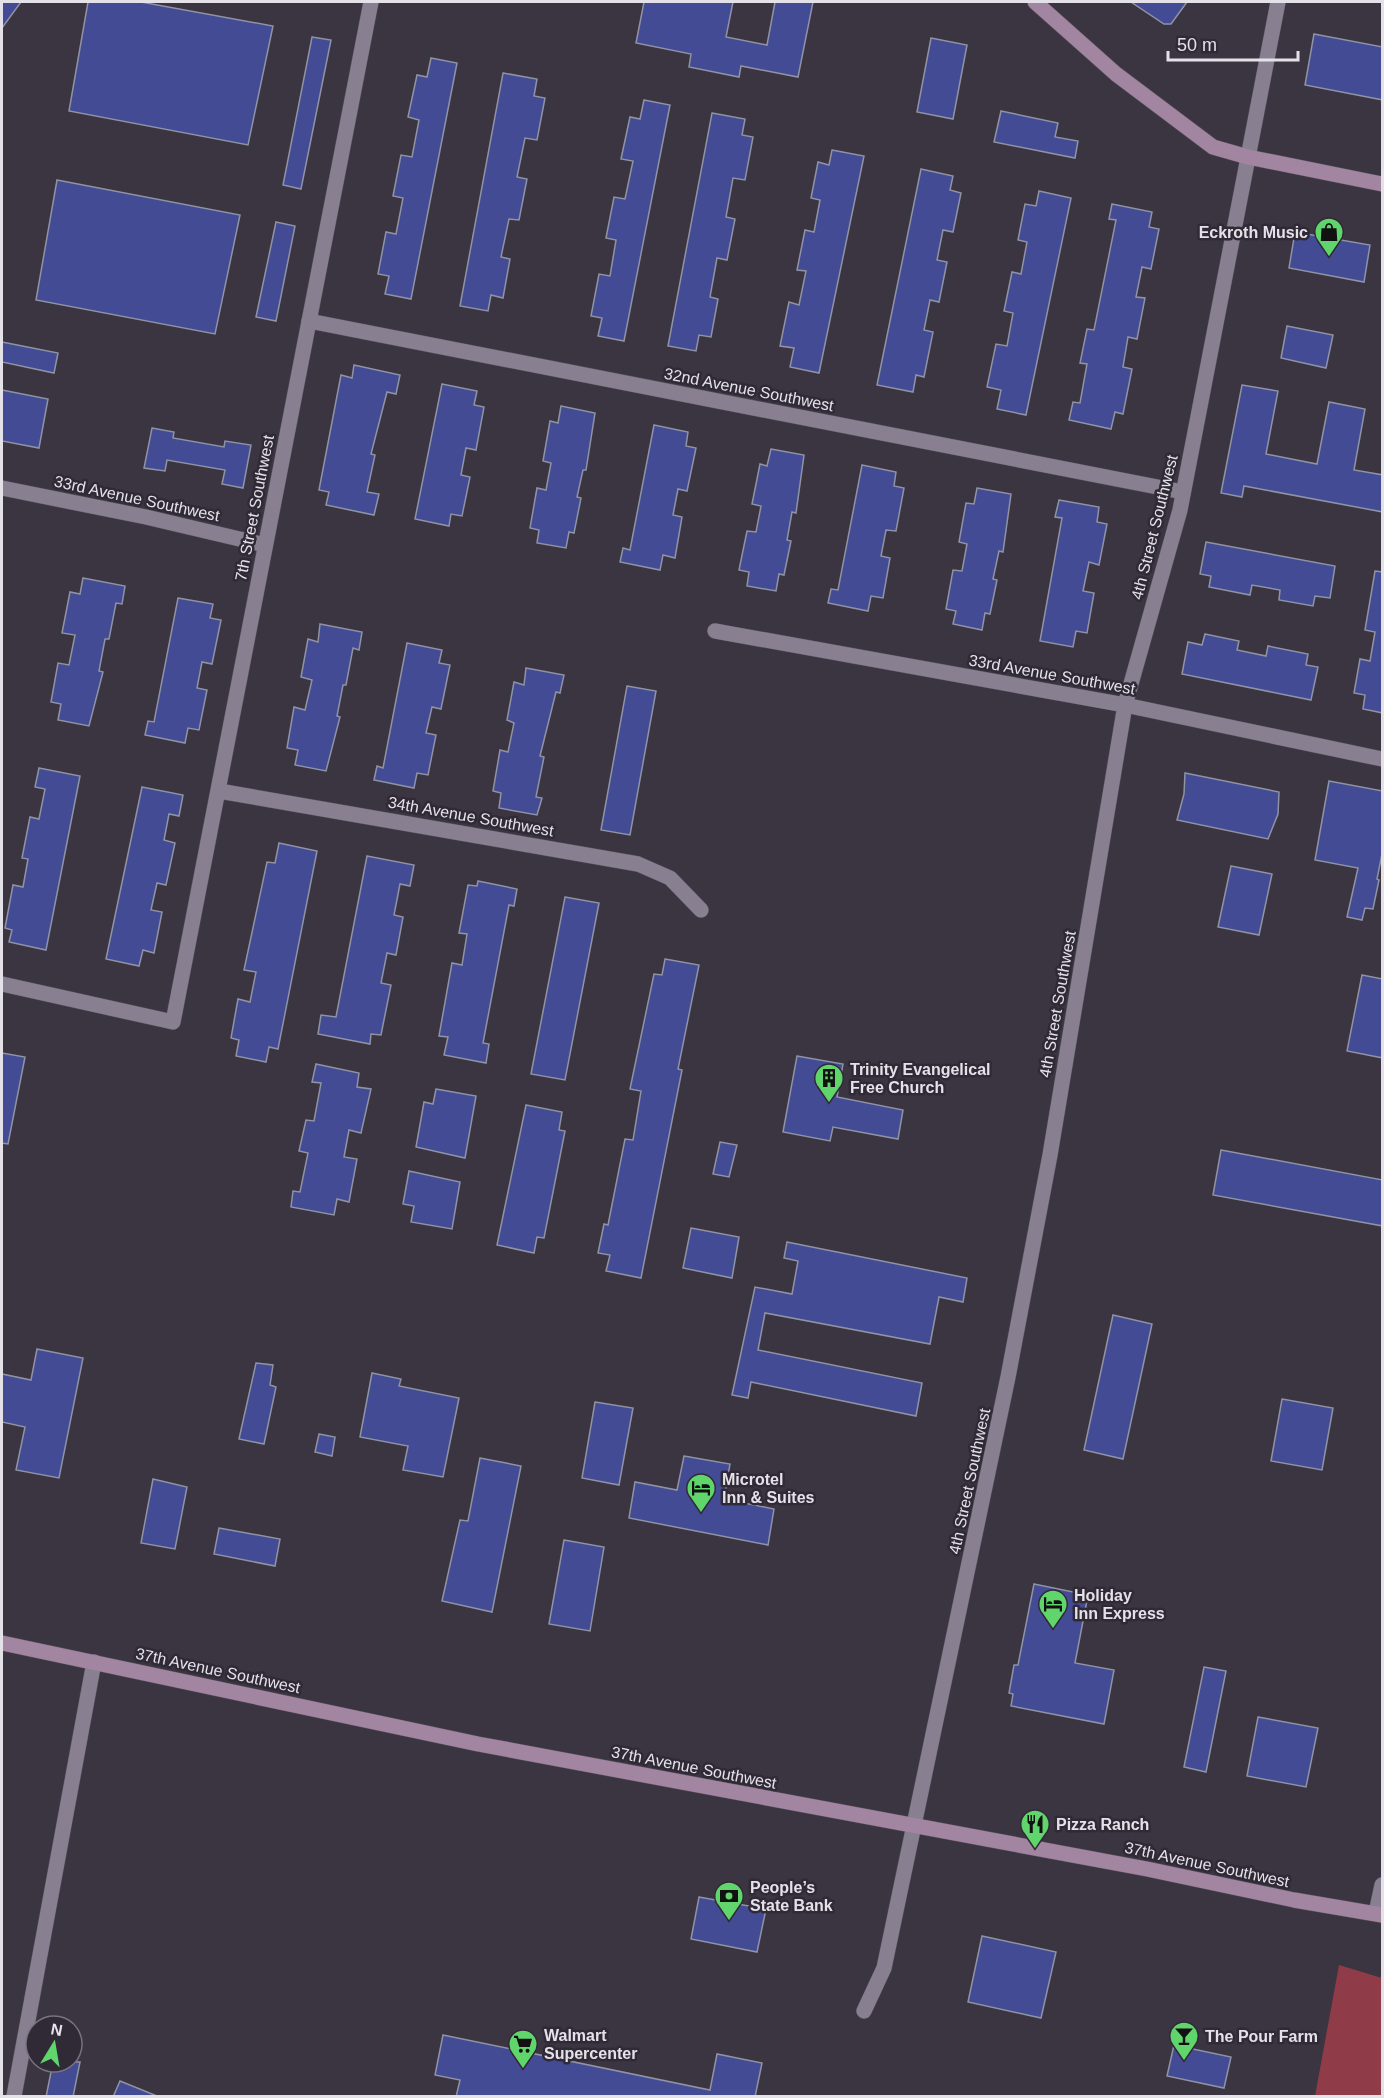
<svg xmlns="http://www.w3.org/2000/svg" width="1384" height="2098" font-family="Helvetica,sans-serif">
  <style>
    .green { fill: #8f3c48 }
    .building { fill: #434b95; stroke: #8f93a4; stroke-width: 1.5 }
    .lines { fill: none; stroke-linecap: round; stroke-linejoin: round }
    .street-casing { stroke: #59525e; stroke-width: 16 }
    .secondary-casing { stroke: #59525e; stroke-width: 16 }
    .street { stroke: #888090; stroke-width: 15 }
    .secondary { stroke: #a285a0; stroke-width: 15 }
    .labels { text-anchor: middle; stroke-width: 5; stroke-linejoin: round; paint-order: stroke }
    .poi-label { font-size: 16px; font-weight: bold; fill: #e5e1e9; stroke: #302a37; text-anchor: start }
    .street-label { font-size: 16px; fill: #e5e1e9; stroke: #302a37 }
  </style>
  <rect width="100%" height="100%" fill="#3b3441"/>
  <polygon class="green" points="1339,1965 1382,1978 1382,2096 1315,2096"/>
  <g class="building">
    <polygon points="2,2 21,2 2,28"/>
    <polygon points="88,2 141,2 273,26 248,145 69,111"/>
    <polygon points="644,2 733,2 726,37 767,45 775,2 813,2 798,77 741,66 739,77 689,67 691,54 636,43"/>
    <polygon points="1131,2 1187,2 1171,24 1164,24"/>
    <polygon points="1314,34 1383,47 1383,100 1305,85"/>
    <polygon points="312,37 331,40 301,189 283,185"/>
    <polygon points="931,38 967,45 953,119 917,112"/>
    <polygon points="431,58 457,63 411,299 385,294 389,276 378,274 386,232 396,234 403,198 393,196 401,155 412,157 419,120 408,117 417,75 427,77"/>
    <polygon points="503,73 537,79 534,96 545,98 537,140 525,138 517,177 527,179 519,220 509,219 501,257 510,259 503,298 491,295 488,311 460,306"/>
    <polygon points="644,100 670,105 624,341 598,336 602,318 591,316 599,274 610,276 616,240 606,238 614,197 625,199 633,161 621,159 630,117 640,119"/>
    <polygon points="1001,111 1058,123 1055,137 1078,141 1075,158 994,142"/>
    <polygon points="712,113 745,119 742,135 753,137 745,180 733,178 726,217 735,219 727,260 717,258 710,297 718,299 711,337 699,335 696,351 668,346"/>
    <polygon points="832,150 864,156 819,373 790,367 794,348 780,346 789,302 799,305 806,271 797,270 805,230 814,232 820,200 811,198 818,162 829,165"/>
    <polygon points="921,169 953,176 950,190 961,193 953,232 943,230 937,260 947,262 939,302 930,300 924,330 933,332 924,377 916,375 913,392 877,385"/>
    <polygon points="57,180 240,215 215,334 36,300"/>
    <polygon points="1039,191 1071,198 1026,415 997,409 1001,390 987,387 996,344 1007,346 1013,313 1004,311 1012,272 1021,274 1027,242 1018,240 1025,204 1036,206"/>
    <polygon points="1112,204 1152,212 1149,227 1159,229 1151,269 1142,267 1136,297 1145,298 1137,339 1128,337 1123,367 1132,369 1123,414 1115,412 1111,429 1069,420 1073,402 1080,403 1087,364 1080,363 1087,329 1094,330 1116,220 1109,219"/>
    <polygon points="276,222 295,226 276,321 256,317"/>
    <polygon points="1295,232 1370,245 1364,282 1289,268"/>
    <polygon points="1287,326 1333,335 1326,368 1281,358"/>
    <polygon points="2,342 58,353 54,373 2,362"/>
    <polygon points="354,365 400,375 396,394 387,392 371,454 375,455 367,492 379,494 374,515 326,505 329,492 319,490 341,375 352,378"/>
    <polygon points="442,384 477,391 474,405 484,407 476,450 466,448 461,475 470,477 462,516 451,514 449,526 415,519"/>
    <polygon points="1242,385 1278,391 1266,454 1317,464 1329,402 1365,409 1354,470 1383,475 1383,512 1244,486 1242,497 1221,493"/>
    <polygon points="2,390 48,399 39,448 2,441"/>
    <polygon points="561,406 595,413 586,470 583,470 577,497 581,498 574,533 569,532 566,548 537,543 539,530 530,528 537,488 546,490 551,463 543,461 550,421 558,423"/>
    <polygon points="654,425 688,432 686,446 696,448 687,491 678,489 673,515 682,517 675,558 663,555 660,570 620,562 623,548 630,550"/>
    <polygon points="152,428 174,432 173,438 224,447 225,441 251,445 243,488 222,484 225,470 167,460 165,471 144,468"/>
    <polygon points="771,449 804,455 796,513 792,512 787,540 791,541 784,575 779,574 776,591 747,586 749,572 739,570 747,531 756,532 761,506 752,504 760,464 767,466"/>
    <polygon points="862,465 896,472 894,486 904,488 896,531 886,530 881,556 890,558 883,598 871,596 868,611 828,603 831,589 838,590"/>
    <polygon points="977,488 1011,494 1003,552 999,551 993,579 997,580 990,614 985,613 982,630 953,624 956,611 946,609 953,570 962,571 967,544 959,542 966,503 974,504"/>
    <polygon points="1059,500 1099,507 1097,522 1107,524 1099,565 1089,562 1083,591 1094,593 1087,633 1076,631 1073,647 1040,641 1062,518 1055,517"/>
    <polygon points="1206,542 1335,566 1330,598 1315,596 1313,606 1279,600 1280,590 1252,585 1250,595 1209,587 1211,576 1200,574"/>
    <polygon points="1375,571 1383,572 1383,713 1363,709 1365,695 1354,693 1360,659 1370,661 1375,632 1365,630"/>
    <polygon points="83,578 125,586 122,604 116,603 109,639 105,639 99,671 103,672 89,726 58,720 61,704 51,702 58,663 69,665 75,635 62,633 70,592 80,594"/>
    <polygon points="178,598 213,604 210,618 221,620 212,664 202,662 197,688 207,690 199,730 188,728 185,743 145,735 148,721 154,722"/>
    <polygon points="320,624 362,632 359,650 353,648 346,685 343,685 337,716 340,717 326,771 295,765 298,750 287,748 294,707 305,710 312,680 301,677 308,639 318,642"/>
    <polygon points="1205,634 1239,641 1237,650 1266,656 1268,646 1308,654 1306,665 1318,667 1311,700 1182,674 1188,642 1202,645"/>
    <polygon points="407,643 442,650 439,663 450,665 441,709 432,707 426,733 436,735 428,775 417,773 414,788 374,780 377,766 383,768"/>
    <polygon points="526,668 564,675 560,693 556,692 540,756 544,757 536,797 542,798 537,815 499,808 501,793 493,791 500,750 508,752 514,723 507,720 514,682 524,685"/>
    <polygon points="627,686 656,691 630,835 601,830"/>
    <polygon points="39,768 80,776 46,950 9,942 12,930 5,928 13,885 23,887 28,859 22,858 30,817 39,819 45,789 35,787"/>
    <polygon points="1185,773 1279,792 1278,814 1268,839 1177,820 1184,794"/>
    <polygon points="1329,781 1383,791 1383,849 1377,879 1379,880 1373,909 1365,908 1362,920 1347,917 1358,868 1315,860"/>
    <polygon points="142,787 183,795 179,816 169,814 164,840 175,843 166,885 157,883 151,910 162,912 154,953 143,950 139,966 106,959"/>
    <polygon points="279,843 317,851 278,1049 269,1047 266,1062 236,1056 239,1040 231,1038 238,999 250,1002 256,972 244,970 267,862 275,863"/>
    <polygon points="367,856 414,865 410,886 400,884 394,915 403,917 396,955 387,953 381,983 391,985 381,1035 371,1034 370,1044 318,1034 321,1015 336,1017"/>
    <polygon points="1231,866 1272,874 1259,935 1218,927"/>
    <polygon points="478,881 517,889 514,906 509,905 483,1043 489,1044 486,1063 444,1055 448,1037 439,1036 452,963 462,965 467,934 459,933 468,885 477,886"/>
    <polygon points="565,897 599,903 565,1080 531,1074"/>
    <polygon points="665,959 699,965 678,1069 682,1070 641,1278 606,1271 610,1255 598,1253 604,1224 608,1225 625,1139 633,1140 641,1091 630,1089 654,974 662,975"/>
    <polygon points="1362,975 1383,979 1383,1058 1347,1051"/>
    <polygon points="2,1053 25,1057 8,1144 2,1143"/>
    <polygon points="797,1056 843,1064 837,1097 903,1110 898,1139 833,1127 830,1141 783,1132"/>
    <polygon points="316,1064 359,1073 357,1087 371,1089 361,1133 349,1130 344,1157 357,1159 349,1202 337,1199 334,1215 291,1207 293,1191 300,1192 308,1153 299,1151 306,1120 314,1121 321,1083 312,1082"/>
    <polygon points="436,1089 476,1096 465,1158 416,1147 424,1102 433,1104"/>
    <polygon points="526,1105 562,1112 559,1130 565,1131 544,1238 537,1237 534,1253 497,1245"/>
    <polygon points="720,1142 737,1145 729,1177 713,1174"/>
    <polygon points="1221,1150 1383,1180 1383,1226 1213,1195"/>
    <polygon points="409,1171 460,1182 452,1229 411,1222 414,1206 403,1204"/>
    <polygon points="691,1228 739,1237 732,1278 683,1268"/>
    <polygon points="787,1242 967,1278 963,1302 939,1297 930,1344 765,1313 758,1350 922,1383 916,1416 751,1382 748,1398 732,1395 755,1287 792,1294 798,1261 784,1258"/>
    <polygon points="1113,1315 1152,1324 1123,1459 1084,1450"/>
    <polygon points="37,1349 83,1358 59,1478 16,1470 25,1427 2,1422 2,1374 31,1380"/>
    <polygon points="256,1363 273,1365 270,1385 276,1387 264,1444 239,1439"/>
    <polygon points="372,1373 401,1379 399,1386 459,1398 443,1477 403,1470 408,1446 360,1437"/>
    <polygon points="1282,1399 1333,1408 1322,1470 1271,1461"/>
    <polygon points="595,1402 633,1408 619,1485 582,1478"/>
    <polygon points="319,1434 335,1437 332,1456 315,1452"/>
    <polygon points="684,1456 730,1464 724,1499 774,1509 768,1545 629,1518 635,1482 677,1490"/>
    <polygon points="480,1458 521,1466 492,1612 442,1601 460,1520 468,1521"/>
    <polygon points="153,1479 187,1487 175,1549 141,1543"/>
    <polygon points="219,1528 280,1539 275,1566 214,1554"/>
    <polygon points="564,1540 604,1547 590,1631 549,1624"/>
    <polygon points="1034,1584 1088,1595 1075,1663 1114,1670 1104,1724 1011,1706 1013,1694 1009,1693 1014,1665 1018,1665"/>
    <polygon points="1204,1667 1226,1671 1206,1772 1184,1767"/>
    <polygon points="1258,1717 1318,1728 1306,1787 1247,1776"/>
    <polygon points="699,1897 766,1909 757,1952 691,1939"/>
    <polygon points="982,1936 1056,1952 1041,2018 968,2002"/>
    <polygon points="443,2035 710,2090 717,2054 762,2063 755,2097 456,2097 460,2080 435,2075"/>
    <polygon points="1174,2045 1231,2057 1224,2088 1167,2076"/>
    <polygon points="53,2062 80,2062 73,2097 46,2097"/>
    <polygon points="120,2081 157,2096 157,2097 113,2097"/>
  </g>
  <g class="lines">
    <g class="street-casing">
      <g id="street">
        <polyline points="309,321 1183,492"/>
        <polyline points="2,488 146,517 265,545"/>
        <polyline points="715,631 1125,705 1382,759"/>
        <polyline points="219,791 638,864 670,878 701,910"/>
        <polyline points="2,984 173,1022 371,2"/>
        <polyline points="1376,1913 1382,1885"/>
        <polyline points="864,2011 884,1968 1008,1377 1050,1155 1125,705 1180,510 1278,2"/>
        <polyline points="14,2096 94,1662"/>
      </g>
    </g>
    <g class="secondary-casing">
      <g id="secondary">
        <polyline points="1035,2 1116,74 1213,147 1248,157 1382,184"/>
        <polyline points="2,1643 478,1744 1147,1869 1294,1900 1382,1915"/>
      </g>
    </g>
    <use href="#street" class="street"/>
    <use href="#secondary" class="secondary"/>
  </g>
  <defs>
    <g id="shop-pin" transform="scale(1.5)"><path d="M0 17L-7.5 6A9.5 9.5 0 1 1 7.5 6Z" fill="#5fd56b" stroke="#302a37"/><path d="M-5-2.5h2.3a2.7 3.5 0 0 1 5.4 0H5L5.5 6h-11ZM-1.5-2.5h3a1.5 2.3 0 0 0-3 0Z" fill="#111"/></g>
    <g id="building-pin" transform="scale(1.5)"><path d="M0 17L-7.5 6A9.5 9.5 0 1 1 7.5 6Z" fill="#5fd56b" stroke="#302a37"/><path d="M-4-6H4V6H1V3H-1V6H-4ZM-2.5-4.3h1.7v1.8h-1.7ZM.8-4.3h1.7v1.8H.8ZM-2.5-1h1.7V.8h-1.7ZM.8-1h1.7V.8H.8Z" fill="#111"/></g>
    <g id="hotel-pin" transform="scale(1.5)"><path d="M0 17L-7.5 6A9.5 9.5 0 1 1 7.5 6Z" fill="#5fd56b" stroke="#302a37"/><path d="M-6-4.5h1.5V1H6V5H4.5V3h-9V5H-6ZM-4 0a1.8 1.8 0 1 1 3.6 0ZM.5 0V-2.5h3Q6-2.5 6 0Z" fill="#111"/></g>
    <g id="restaurant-pin" transform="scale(1.5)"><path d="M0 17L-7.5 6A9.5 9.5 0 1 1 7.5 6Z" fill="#5fd56b" stroke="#302a37"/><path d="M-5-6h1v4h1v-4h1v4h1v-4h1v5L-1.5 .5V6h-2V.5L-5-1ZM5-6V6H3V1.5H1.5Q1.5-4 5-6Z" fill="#111"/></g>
    <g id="bank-pin" transform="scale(1.5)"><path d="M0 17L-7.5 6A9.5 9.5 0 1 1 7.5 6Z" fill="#5fd56b" stroke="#302a37"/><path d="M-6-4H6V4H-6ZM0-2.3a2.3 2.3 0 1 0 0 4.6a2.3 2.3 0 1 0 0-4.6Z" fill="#111"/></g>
    <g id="bar-pin" transform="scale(1.5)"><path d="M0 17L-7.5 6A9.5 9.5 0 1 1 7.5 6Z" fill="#5fd56b" stroke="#302a37"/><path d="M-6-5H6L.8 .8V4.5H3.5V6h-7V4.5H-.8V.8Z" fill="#111"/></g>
    <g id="supermarket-pin" transform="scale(1.5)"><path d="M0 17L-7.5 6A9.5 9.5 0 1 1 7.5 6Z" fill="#5fd56b" stroke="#302a37"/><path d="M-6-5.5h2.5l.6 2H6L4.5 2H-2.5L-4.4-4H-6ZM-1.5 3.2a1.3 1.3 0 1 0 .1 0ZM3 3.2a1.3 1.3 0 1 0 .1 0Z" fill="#111"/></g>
  </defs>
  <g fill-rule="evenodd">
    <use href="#shop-pin" x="1329" y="232"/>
    <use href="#building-pin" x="829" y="1078"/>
    <use href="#hotel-pin" x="701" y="1488"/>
    <use href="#hotel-pin" x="1053" y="1604"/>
    <use href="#restaurant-pin" x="1035" y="1824"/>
    <use href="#bank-pin" x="729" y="1896"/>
    <use href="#bar-pin" x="1184" y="2036"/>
    <use href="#supermarket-pin" x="523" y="2044"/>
  </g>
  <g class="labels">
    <g class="poi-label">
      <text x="1308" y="238" text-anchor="end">Eckroth Music</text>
      <text x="850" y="1075">Trinity Evangelical<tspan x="850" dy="18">Free Church</tspan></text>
      <text x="722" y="1485">Microtel<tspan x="722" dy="18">Inn &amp; Suites</tspan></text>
      <text x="1074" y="1601">Holiday<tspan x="1074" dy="18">Inn Express</tspan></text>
      <text x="1056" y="1830">Pizza Ranch</text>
      <text x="750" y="1893">People’s<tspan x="750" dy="18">State Bank</tspan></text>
      <text x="544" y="2041">Walmart<tspan x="544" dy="18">Supercenter</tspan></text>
      <text x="1205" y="2042">The Pour Farm</text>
    </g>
    <g class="street-label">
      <text transform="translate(749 389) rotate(11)" y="6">32nd Avenue Southwest</text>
      <text transform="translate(137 498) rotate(12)" y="6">33rd Avenue Southwest</text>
      <text transform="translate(254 508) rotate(-79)" y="6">7th Street Southwest</text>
      <text transform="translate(1154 527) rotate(-76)" y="6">4th Street Southwest</text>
      <text transform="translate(1052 674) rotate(10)" y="6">33rd Avenue Southwest</text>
      <text transform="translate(471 816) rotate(10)" y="6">34th Avenue Southwest</text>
      <text transform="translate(1057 1004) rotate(-80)" y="6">4th Street Southwest</text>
      <text transform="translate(969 1481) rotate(-78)" y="6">4th Street Southwest</text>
      <text transform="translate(218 1670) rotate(12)" y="6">37th Avenue Southwest</text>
      <text transform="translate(694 1767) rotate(11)" y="6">37th Avenue Southwest</text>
      <text transform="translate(1207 1864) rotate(12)" y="6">37th Avenue Southwest</text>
    </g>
  </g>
  <rect width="1384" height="2098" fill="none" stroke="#e5e1e9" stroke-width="6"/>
  <g transform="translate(54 2044) rotate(11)"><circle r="28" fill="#302a37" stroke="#78737e" stroke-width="1.5"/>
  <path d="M0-4.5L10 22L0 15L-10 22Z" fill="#5fd56b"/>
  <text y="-9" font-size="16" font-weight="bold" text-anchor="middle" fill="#e5e1e9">N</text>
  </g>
  <path d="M1168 51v9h130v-9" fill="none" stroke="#e5e1e9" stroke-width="3"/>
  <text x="1177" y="51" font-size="18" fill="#e5e1e9" stroke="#302a37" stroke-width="4.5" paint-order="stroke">50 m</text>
</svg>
